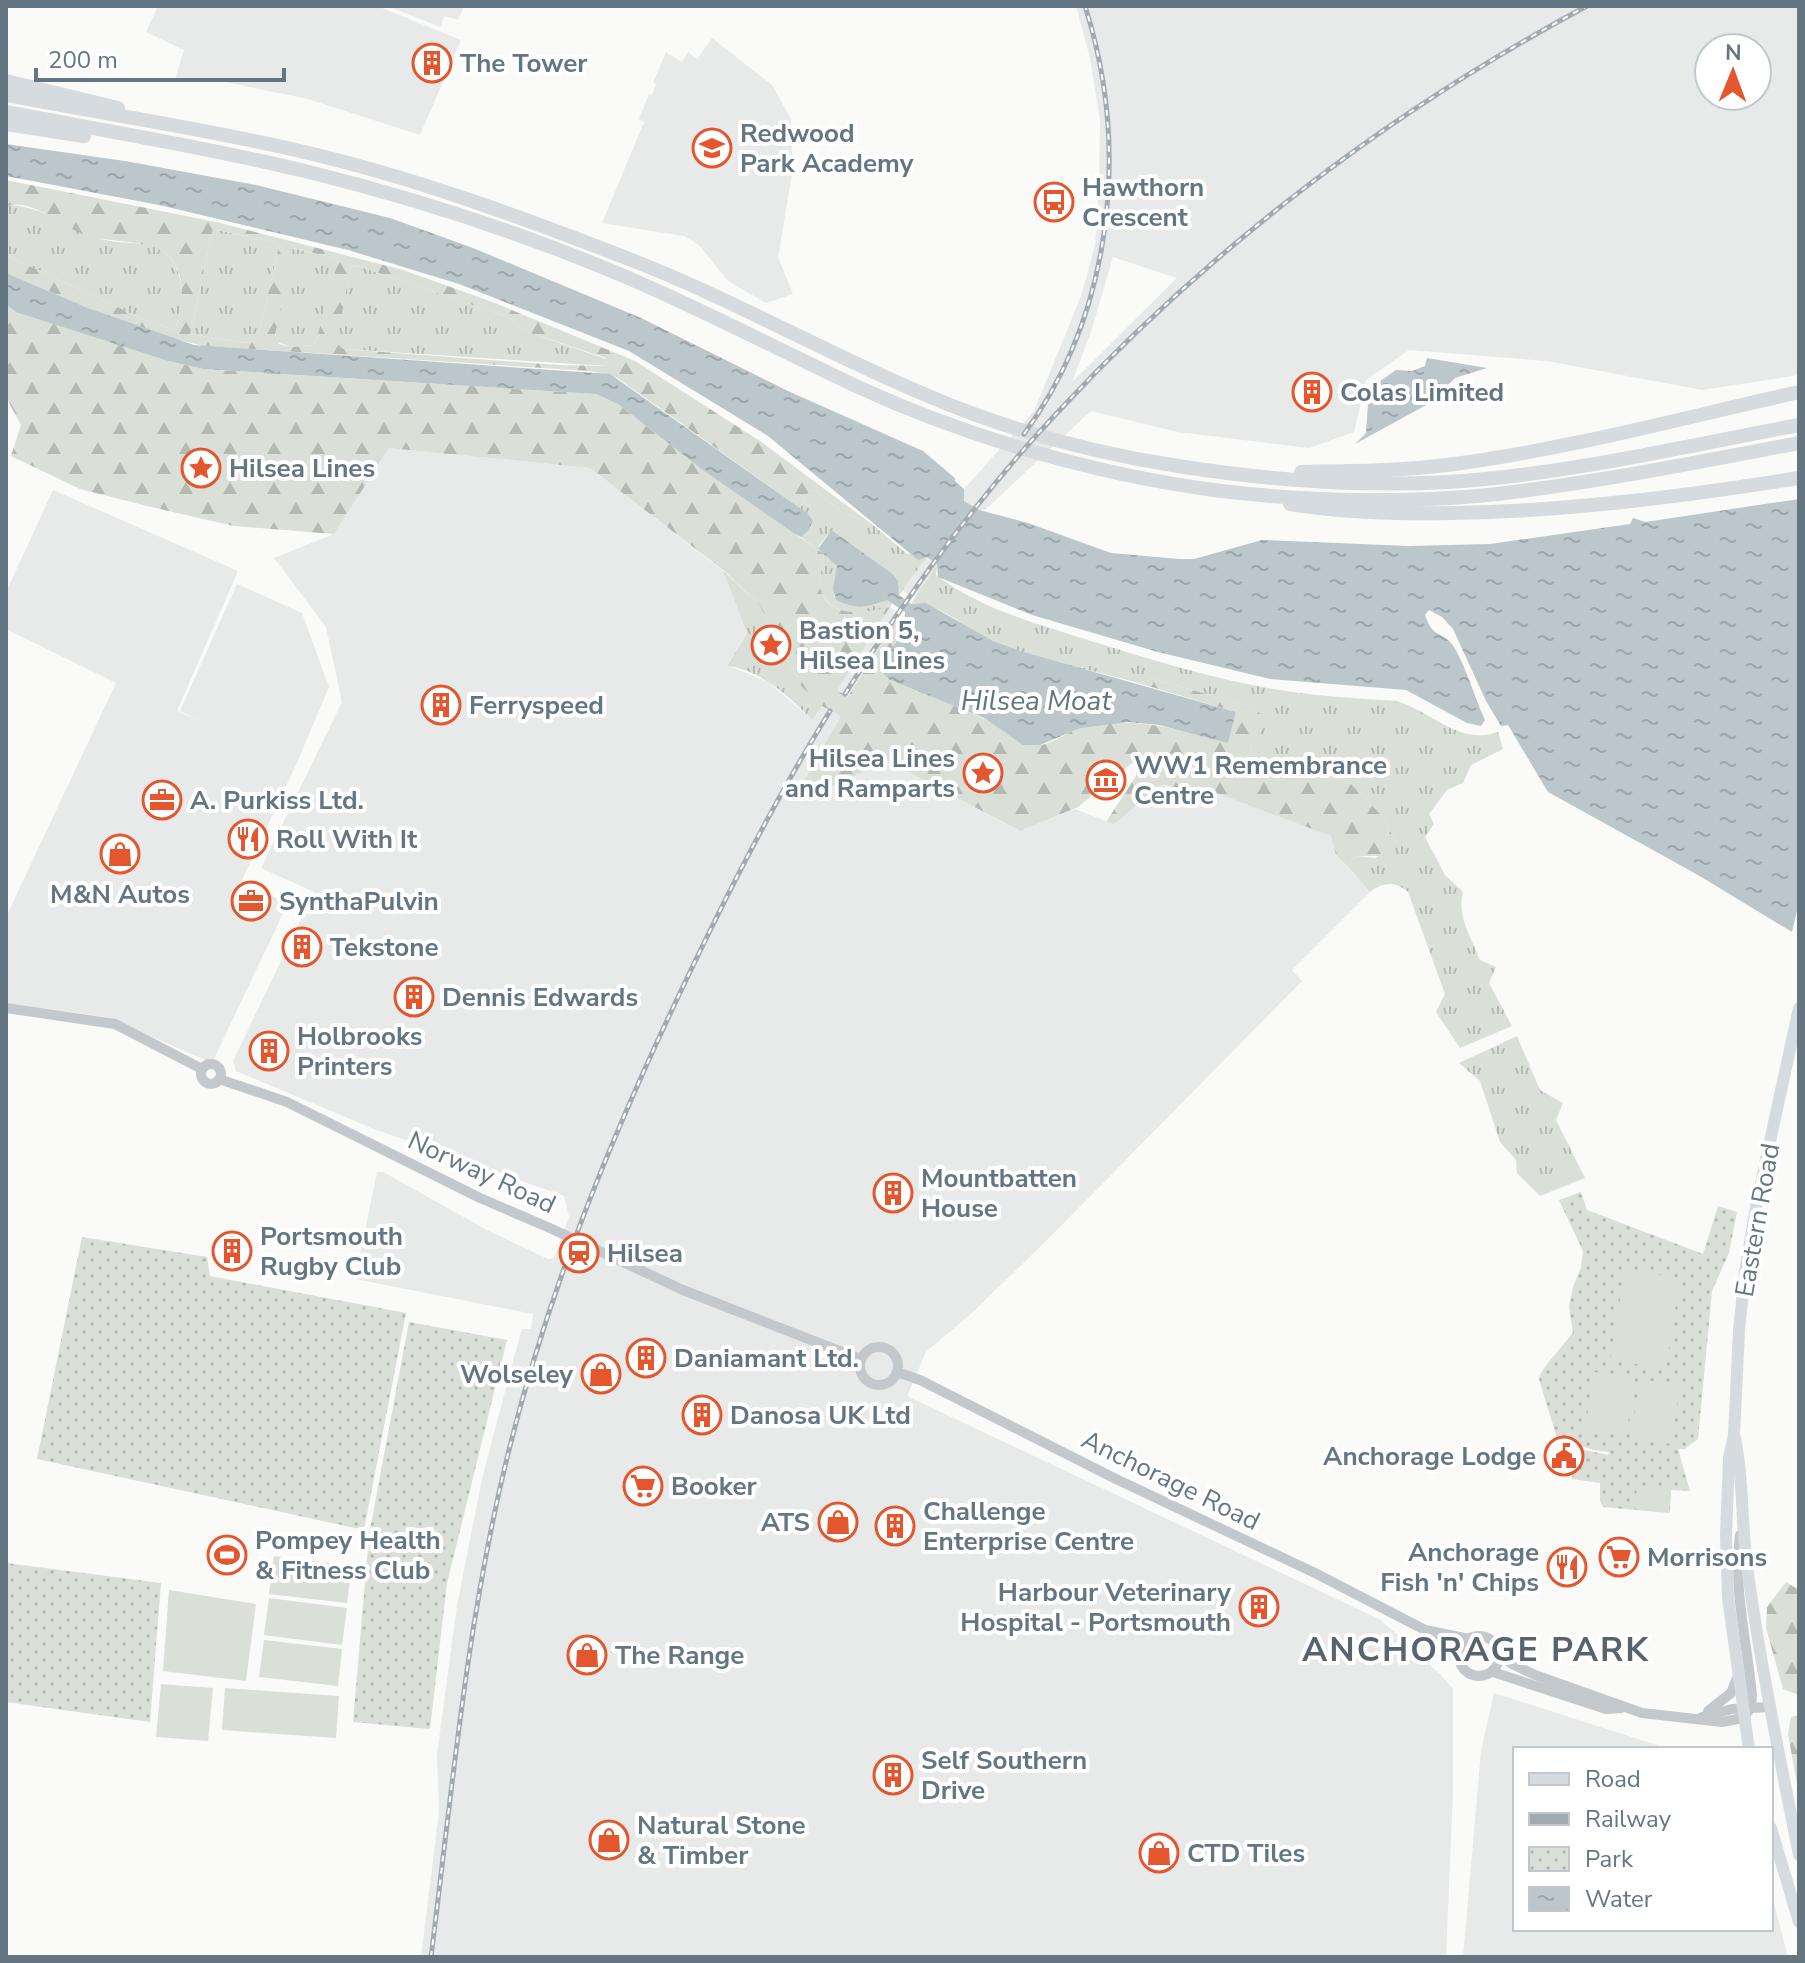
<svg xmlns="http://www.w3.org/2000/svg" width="1805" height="1963" font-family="'Nunito Sans',sans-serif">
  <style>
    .built { fill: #e8e9e9; fill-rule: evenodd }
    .grass { fill: url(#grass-tufts) }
    .forest { fill: url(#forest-firs); fill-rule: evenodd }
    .park { fill: url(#park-dots) }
    .pitch { fill: #dadfd7 }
    .water { fill: url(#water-ripples) }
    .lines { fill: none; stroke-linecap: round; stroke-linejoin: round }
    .minor { stroke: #c3c8cc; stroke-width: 10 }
    .major { stroke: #d6dbdf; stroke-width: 12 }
    .highway { stroke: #d6dbdf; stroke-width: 14 }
    .rail-casing { stroke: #a2aab0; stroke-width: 5 }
    .rail { stroke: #fff; stroke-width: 2; stroke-dasharray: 6; stroke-linecap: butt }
    .labels { text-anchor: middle; stroke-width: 8; stroke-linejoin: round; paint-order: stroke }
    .poi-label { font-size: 26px; font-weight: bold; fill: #657683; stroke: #fff; text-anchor: start }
    .street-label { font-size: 26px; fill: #657683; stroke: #fff }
    .water-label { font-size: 28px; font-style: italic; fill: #60757c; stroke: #fff }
    .district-label { font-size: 34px; font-weight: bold; letter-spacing: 2px; fill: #57646e; stroke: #fff }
  </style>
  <defs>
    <pattern id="grass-tufts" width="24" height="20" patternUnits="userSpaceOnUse" patternTransform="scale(2)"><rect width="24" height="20" fill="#dadfd7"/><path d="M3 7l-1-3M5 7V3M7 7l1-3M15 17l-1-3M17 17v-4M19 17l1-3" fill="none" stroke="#b4b9b4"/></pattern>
    <pattern id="forest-firs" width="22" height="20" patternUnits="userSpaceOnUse" patternTransform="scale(2)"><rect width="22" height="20" fill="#dadfd7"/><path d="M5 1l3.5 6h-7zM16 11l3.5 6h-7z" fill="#b4b9b4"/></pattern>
    <pattern id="park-dots" width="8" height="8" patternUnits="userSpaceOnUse" patternTransform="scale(2)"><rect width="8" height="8" fill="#dadfd7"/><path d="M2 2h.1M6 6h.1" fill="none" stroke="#b4b9b4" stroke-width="1.8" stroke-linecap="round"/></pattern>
    <pattern id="water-ripples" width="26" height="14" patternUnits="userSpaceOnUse" patternTransform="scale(2)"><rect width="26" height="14" fill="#bbc7cb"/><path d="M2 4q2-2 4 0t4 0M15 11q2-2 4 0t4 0" fill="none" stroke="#9ca6aa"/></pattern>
  </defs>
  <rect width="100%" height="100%" fill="#fafaf8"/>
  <g class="built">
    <polygon points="158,6 377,6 461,40 420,135 308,99 206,78 175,79 184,50 146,32"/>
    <polygon points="388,6 464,6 458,20 444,16 440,27"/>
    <path d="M1076,6H1799V375L1702,390L1547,361L1409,350L1366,380L1354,432L1309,448L1178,432L1091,411L985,510H979L964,501V489L1034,411L1081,296L1095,246L1099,191L1100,121L1090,58ZM1709,48H1757V96H1709ZM1113,257L1177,278L1072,382L1091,332Z"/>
    <polygon points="712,38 772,85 791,119 792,174 778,257 793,294 766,303 728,281 699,245 684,236 602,223 644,122 639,119 649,94 652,95 656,84 653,83 666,52 682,62 688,52 697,59"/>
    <polygon points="389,448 590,468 723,571 747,633 727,665 768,682 811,719 822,706 842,716 797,795 805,798 887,761 1019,831 1075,809 1113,824 1154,788 1162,785 1182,791 1203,788 1332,836 1336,855 1370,892 1292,970 1302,981 1048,1239 973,1312 926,1352 907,1396 1381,1620 1441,1675 1453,1689 1453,1792 1446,1957 421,1957 439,1812 437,1754 457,1606 482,1479 513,1361 522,1329 531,1329 533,1314 355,1279 377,1172 383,1172 487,1230 548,1259 554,1258 569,1217 564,1196 374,1129 236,1071 233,1061 314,892 261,868 342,702 326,627 274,558 334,534"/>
    <polygon points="53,490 238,571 177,711 199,721 180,711 237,584 302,613 329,687 296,765 241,882 288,903 212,1063 106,1017 6,1003 6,917 116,683 6,629 6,592"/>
    <polygon points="927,557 937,564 917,595 912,597 903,590"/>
    <polygon points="890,607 900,614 849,697 836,690"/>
    <polygon points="1494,1693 1669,1749 1515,1749 1515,1929 1771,1929 1771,1891 1788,1957 1463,1957 1481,1751"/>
  </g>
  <g class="grass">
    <path d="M10,205C41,207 69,226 98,238C117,245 141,240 159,249C186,262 185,305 175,328L171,329L145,320L6,255V206Z"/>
    <polygon points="213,229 277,243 279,246 259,334 256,340 246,343 190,334"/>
    <polygon points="292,248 334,258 338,261 321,330 313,345 291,347 277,342 275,330"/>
    <polygon points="355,265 505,316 528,332 606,359 607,366 343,349 338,344 337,336 350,269"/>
    <polygon points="814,490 844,513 873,525 907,554 913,554 919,559 927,557 899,595 898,581 893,574 833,531 830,532 819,545 819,551 801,537 812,525 800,508 805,495"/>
    <path d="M824,554L837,566L834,597C857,607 863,610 887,600L892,603L890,607C866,614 827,619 820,586C819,577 823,564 824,554Z"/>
    <path d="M937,564L936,575C974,605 1030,622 1075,636C1133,654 1192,673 1252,685C1299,695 1348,698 1397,701C1432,712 1460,746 1498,732L1503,749L1471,765L1463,783L1447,790L1429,814L1434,824L1425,837L1445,875L1463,892C1456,915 1472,939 1480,960L1496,967L1489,983L1512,1026L1460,1048L1436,1012L1445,994L1408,892C1395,881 1383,882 1370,892L1347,866L1356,856L1376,858L1396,843L1384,818L1347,780L1305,772L1252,753L1250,746L1254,739L1261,714L1253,707L1153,679L1138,683C1089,668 1034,661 989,639C965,628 938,601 911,604Z"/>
    <path d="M723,571L759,604L802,687L822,706L812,720C790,697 759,669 727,666L747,633Z"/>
    <polygon points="1517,1036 1540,1090 1563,1103 1556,1120 1585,1178 1540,1196 1517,1173 1516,1160 1500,1142 1480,1081 1459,1063"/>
  </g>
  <g class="forest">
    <path d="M6,180L216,222L403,270L495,303L635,361L760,441L873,525L844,513L814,490L805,495L800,508L616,377L590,371L204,346L175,339L88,308L6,273V255L145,320L171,329L177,325C182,301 187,275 168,255C152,239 108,243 85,235C60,226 35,199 6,206ZM213,229L277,243L279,246L259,334L256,339L246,343L190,334ZM293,248L334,258L338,261L317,338L313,345L291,347L279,344L275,335ZM355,265L505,316L528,332L606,358L607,366L558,365L343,349L338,344V336L350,269Z"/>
    <path d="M6,304L29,316L168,361L203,369L596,394L618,404L704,471L824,554C823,564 819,577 820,586C826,619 866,614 890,607L837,690L848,697L897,619L896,641L884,670L890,680C921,693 952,704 982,718C1002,727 1014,744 1036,745C1052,746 1067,731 1082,727C1133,715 1179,730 1228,743L1236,712L1138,683L1153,679L1253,707L1261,714L1264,726L1250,746L1252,753L1305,772L1347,780L1384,818L1396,843L1386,856H1356L1347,866L1336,855L1331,836L1203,788L1182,791L1165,785L1158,786L1118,821L1113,824L1106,822L1136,776L1137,767L1132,763L1078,807L1020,831L887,761L804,799L796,796L841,716L822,706L802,687L759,604L723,570L590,468L389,448L334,534L234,526L147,506L80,489L11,456L21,425L6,397Z"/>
    <polygon points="1786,1582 1799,1590 1799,1695 1783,1689 1766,1628 1767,1607"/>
    <polygon points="1799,1715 1799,1795 1788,1734 1791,1717"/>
  </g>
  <g class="park">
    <path d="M1581,1192L1587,1210L1703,1254L1718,1206L1737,1212L1729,1253L1712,1291L1698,1439L1685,1449H1678L1690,1491L1671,1490L1670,1513L1603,1507L1600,1501V1483L1572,1479L1574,1466L1568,1465L1571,1447L1608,1455L1609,1452L1594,1450L1557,1439C1555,1429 1539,1382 1539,1378C1542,1367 1566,1343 1573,1332L1569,1307L1573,1287L1581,1267L1583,1251L1559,1200Z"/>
    <polygon points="82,1237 207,1257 210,1276 406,1313 364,1530 37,1459"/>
    <polygon points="409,1322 507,1340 447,1583 430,1729 353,1722 369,1535"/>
    <polygon points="6,1563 161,1583 150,1722 6,1702"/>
  </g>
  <g class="pitch">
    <polygon points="1625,1270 1680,1278 1666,1369 1610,1360"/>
    <polygon points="1594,1372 1635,1378 1626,1436 1585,1430"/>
    <polygon points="1640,1379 1680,1386 1671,1444 1631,1437"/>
    <polygon points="1637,1486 1671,1490 1669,1512 1635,1509"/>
    <polygon points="274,1556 352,1566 347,1603 269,1594"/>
    <polygon points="169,1590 256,1604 246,1681 163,1671"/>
    <polygon points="269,1598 347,1608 342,1645 264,1635"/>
    <polygon points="264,1640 342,1649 338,1686 259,1677"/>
    <polygon points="161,1684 213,1688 208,1741 156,1737"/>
    <polygon points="225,1688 339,1696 336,1738 222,1730"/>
  </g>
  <g class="water">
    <path d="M6,144L125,161L256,185L390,218L473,248L641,318L788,391L923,451L956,479L954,480L964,489V501L979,510L1028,523L1111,553L1179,559H1194L1262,540L1409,546L1490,544L1630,524L1633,518L1645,522L1799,499V902L1792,932L1698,875L1548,792L1508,725L1501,726L1486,701L1453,629L1442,617L1429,610L1425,615C1433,640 1443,630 1454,647C1467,669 1474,696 1485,720L1481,726L1467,723L1406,690L1270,679L1158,652L1032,615L938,577L937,564L927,557L918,560L768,436L629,351L459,284L348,250L159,205L6,176Z"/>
    <polygon points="6,273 88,308 194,345 610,374 807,513 813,521 809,530 801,537 795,534 704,471 618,404 596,394 203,369 168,361 16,312 6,304"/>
    <polygon points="1427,358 1487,368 1455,378 1430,403 1355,444 1366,433 1369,389 1396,370 1412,371 1425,366"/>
    <path d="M833,531L893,574L898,581L899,595L911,604L926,603L993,641L1020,651L1236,712L1228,743L1159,725L1128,722L1080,728L1040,745H1023L984,718L890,680L884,674C884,652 905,639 905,612L887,600C868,608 855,609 836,600L833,589L837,566L818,549L830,532Z"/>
  </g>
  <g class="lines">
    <g class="minor">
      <polyline points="6,1008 115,1024 202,1069"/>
      <circle cx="211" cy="1074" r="10"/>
      <polyline points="219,1079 287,1102 480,1198 552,1229 683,1290 860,1359"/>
      <circle cx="879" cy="1366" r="19"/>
      <polyline points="897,1372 920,1380 1116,1479 1315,1573 1425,1630 1469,1639"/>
      <polyline points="1429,1633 1460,1661"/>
      <circle cx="1479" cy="1656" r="20"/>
      <path d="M1499,1654L1512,1664L1535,1675L1642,1713L1722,1722L1743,1718L1751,1708L1752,1695C1747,1641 1733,1590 1740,1535"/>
      <polyline points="1493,1672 1606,1709 1621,1708"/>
      <polyline points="1708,1711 1731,1693 1737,1678"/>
      <polyline points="1702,1717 1732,1709 1770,1707"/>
    </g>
    <g class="major">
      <path d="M1735,1438C1744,1480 1741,1524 1747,1566C1760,1663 1780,1759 1799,1855"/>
      <polyline points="1749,1749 1728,1598 1726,1535 1729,1458 1734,1435 1739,1331 1745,1272 1757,1201 1799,1008"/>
      <polyline points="1771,1828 1799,1922"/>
    </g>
    <g class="highway">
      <polyline points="6,81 118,108"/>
      <path d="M6,95C104,114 203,128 300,151C413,177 521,217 629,259C730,298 826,353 926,395C1005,429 1093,453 1178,466C1267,480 1358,487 1448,482C1564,475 1685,446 1799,425"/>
      <path d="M6,112C107,131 209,148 309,172C414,198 519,232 619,274C700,308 777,349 856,386C966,437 1094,474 1214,490C1304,502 1423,504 1513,492C1609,480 1704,461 1799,443"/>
      <polyline points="6,124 84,136"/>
      <path d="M1301,472C1349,471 1399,471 1447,465C1565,450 1682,418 1799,392"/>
      <path d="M1290,504C1345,513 1399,514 1454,513C1570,511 1685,496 1799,478"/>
    </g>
    <g class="rail-casing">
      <g id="rail">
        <path d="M1024,434C1113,313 1130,147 1085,6"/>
        <path d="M845,694C908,595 976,499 1056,414C1208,250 1390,111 1587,6"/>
        <path d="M431,1957C452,1790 467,1622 507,1458C548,1289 614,1130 689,974C732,884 777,796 830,711"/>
      </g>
    </g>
    <use href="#rail" class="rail"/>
  </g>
  <defs>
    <g id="building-ring" transform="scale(2)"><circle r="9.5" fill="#fff" stroke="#e4572e" stroke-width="1.5"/><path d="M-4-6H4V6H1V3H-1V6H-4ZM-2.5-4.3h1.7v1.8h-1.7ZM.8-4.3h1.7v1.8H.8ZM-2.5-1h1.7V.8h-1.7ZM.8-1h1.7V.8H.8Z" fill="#e4572e"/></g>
    <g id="school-ring" transform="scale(2)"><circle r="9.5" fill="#fff" stroke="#e4572e" stroke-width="1.5"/><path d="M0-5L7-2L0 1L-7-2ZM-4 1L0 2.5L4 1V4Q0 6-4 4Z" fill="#e4572e"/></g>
    <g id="bus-ring" transform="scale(2)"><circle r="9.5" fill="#fff" stroke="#e4572e" stroke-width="1.5"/><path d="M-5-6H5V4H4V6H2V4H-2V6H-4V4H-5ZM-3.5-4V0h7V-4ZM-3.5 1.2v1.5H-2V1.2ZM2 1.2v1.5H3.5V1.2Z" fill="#e4572e"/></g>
    <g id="sight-ring" transform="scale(2)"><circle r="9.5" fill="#fff" stroke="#e4572e" stroke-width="1.5"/><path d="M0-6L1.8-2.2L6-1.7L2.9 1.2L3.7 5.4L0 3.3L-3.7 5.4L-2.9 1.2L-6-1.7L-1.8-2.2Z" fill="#e4572e"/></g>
    <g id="museum-ring" transform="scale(2)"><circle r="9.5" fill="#fff" stroke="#e4572e" stroke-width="1.5"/><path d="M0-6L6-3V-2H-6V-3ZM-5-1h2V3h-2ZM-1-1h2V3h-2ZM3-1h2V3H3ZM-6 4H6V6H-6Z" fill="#e4572e"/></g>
    <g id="office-ring" transform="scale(2)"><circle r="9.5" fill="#fff" stroke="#e4572e" stroke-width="1.5"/><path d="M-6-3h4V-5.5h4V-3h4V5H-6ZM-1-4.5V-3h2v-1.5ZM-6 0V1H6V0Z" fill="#e4572e"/></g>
    <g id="restaurant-ring" transform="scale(2)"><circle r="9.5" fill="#fff" stroke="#e4572e" stroke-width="1.5"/><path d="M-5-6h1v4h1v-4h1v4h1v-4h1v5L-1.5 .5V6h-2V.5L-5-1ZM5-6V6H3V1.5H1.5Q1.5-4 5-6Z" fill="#e4572e"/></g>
    <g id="shop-ring" transform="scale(2)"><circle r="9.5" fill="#fff" stroke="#e4572e" stroke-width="1.5"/><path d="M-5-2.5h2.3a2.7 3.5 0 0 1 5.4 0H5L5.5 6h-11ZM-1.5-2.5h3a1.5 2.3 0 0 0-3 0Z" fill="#e4572e"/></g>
    <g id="station-ring" transform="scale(2)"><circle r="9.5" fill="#fff" stroke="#e4572e" stroke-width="1.5"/><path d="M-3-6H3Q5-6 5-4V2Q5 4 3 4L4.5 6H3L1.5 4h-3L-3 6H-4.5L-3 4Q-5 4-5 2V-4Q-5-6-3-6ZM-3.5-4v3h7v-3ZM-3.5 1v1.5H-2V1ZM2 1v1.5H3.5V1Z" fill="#e4572e"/></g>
    <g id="civic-ring" transform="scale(2)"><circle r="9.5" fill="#fff" stroke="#e4572e" stroke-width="1.5"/><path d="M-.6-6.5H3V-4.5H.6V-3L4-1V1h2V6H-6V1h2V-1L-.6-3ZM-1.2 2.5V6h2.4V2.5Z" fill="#e4572e"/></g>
    <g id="supermarket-ring" transform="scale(2)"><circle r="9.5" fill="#fff" stroke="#e4572e" stroke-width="1.5"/><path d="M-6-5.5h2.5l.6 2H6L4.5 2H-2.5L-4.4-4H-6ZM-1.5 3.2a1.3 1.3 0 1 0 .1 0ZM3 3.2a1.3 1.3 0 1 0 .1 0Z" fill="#e4572e"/></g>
    <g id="stadium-ring" transform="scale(2)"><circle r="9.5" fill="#fff" stroke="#e4572e" stroke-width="1.5"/><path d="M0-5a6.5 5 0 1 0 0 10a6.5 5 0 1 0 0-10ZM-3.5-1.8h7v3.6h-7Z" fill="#e4572e"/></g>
  </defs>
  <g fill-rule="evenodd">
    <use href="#building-ring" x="432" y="63"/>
    <use href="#school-ring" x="712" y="148"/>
    <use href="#bus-ring" x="1054" y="202"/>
    <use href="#building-ring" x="1312" y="392"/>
    <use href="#sight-ring" x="201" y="468"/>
    <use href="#sight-ring" x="771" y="645"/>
    <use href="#building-ring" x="441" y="705"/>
    <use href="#sight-ring" x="983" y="773"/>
    <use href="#museum-ring" x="1106" y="780"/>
    <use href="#office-ring" x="162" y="800"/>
    <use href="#restaurant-ring" x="248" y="839"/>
    <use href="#shop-ring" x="120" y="854"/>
    <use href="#office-ring" x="251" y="901"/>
    <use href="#building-ring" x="302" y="947"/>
    <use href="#building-ring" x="414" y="997"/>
    <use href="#building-ring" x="269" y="1051"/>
    <use href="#building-ring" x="893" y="1193"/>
    <use href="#building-ring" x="232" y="1251"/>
    <use href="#station-ring" x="579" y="1253"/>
    <use href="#building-ring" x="646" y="1358"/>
    <use href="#shop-ring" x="601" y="1374"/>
    <use href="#building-ring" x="702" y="1415"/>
    <use href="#civic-ring" x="1564" y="1456"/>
    <use href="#supermarket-ring" x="643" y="1486"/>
    <use href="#shop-ring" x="838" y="1522"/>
    <use href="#building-ring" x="895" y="1526"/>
    <use href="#stadium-ring" x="227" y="1555"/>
    <use href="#supermarket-ring" x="1619" y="1557"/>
    <use href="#restaurant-ring" x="1567" y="1567"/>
    <use href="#building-ring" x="1259" y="1607"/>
    <use href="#shop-ring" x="587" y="1655"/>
    <use href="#building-ring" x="893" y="1775"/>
    <use href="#shop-ring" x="609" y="1840"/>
    <use href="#shop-ring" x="1159" y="1853"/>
  </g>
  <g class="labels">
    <g class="poi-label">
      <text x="460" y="72">The Tower</text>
      <text x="740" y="142">Redwood<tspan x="740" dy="30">Park Academy</tspan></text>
      <text x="1082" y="196">Hawthorn<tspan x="1082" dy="30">Crescent</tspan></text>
      <text x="1340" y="401">Colas Limited</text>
      <text x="229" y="477">Hilsea Lines</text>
      <text x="799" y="639">Bastion 5,<tspan x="799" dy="30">Hilsea Lines</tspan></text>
      <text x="469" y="714">Ferryspeed</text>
      <text x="955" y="767" text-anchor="end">Hilsea Lines<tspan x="955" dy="30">and Ramparts</tspan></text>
      <text x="1134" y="774">WW1 Remembrance<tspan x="1134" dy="30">Centre</tspan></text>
      <text x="190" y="809">A. Purkiss Ltd.</text>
      <text x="276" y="848">Roll With It</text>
      <text x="120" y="903" text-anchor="middle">M&amp;N Autos</text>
      <text x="279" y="910">SynthaPulvin</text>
      <text x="330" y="956">Tekstone</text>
      <text x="442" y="1006">Dennis Edwards</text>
      <text x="297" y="1045">Holbrooks<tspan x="297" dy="30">Printers</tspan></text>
      <text x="921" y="1187">Mountbatten<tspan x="921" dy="30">House</tspan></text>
      <text x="260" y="1245">Portsmouth<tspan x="260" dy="30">Rugby Club</tspan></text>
      <text x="607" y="1262">Hilsea</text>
      <text x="674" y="1367">Daniamant Ltd.</text>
      <text x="573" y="1383" text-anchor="end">Wolseley</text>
      <text x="730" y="1424">Danosa UK Ltd</text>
      <text x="1536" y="1465" text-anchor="end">Anchorage Lodge</text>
      <text x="671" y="1495">Booker</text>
      <text x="923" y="1520">Challenge<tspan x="923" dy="30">Enterprise Centre</tspan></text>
      <text x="810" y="1531" text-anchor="end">ATS</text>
      <text x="255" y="1549">Pompey Health<tspan x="255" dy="30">&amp; Fitness Club</tspan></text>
      <text x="1539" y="1561" text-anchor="end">Anchorage<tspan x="1539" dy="30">Fish 'n' Chips</tspan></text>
      <text x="1647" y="1566">Morrisons</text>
      <text x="1231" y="1601" text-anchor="end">Harbour Veterinary<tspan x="1231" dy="30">Hospital - Portsmouth</tspan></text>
      <text x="615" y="1664">The Range</text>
      <text x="921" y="1769">Self Southern<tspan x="921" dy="30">Drive</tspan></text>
      <text x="637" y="1834">Natural Stone<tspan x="637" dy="30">&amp; Timber</tspan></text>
      <text x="1187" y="1862">CTD Tiles</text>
    </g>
    <g class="street-label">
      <text transform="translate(482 1172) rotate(25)" y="9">Norway Road</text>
      <text transform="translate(1757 1220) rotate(-80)" y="9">Eastern Road</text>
      <text transform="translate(1171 1480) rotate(26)" y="9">Anchorage Road</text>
    </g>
    <g class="water-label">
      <text x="1036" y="710">Hilsea Moat</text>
    </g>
    <g class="district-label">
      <text x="1476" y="1661">ANCHORAGE PARK</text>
    </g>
  </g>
  <rect width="1805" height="1963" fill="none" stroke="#657683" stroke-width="16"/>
  <rect x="1513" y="1747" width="260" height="184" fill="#ffffff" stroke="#c1c8cd" stroke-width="2"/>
  <rect x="1529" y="1773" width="40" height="12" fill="#d6dbdf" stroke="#c1c8cd" stroke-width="2"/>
  <text x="1585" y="1787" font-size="24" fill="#657683">Road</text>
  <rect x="1529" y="1813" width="40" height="12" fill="#a2aab0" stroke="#c1c8cd" stroke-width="2"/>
  <text x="1585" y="1827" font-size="24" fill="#657683">Railway</text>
  <rect x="1529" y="1847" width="40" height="24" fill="url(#park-dots)" stroke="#c1c8cd" stroke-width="2"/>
  <text x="1585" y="1867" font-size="24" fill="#657683">Park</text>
  <rect x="1529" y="1887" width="40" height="24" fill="url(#water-ripples)" stroke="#c1c8cd" stroke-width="2"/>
  <text x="1585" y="1907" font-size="24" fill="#657683">Water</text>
  <g transform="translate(1733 72) rotate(1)"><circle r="38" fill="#ffffff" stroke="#c1c8cd" stroke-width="2"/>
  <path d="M0-6L14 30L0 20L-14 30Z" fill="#e4572e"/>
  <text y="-12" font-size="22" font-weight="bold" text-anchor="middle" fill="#657683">N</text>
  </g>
  <path d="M36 68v12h248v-12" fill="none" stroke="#657683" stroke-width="4"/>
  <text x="48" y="68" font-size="24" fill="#657683" stroke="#ffffff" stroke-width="6" paint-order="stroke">200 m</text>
</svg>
